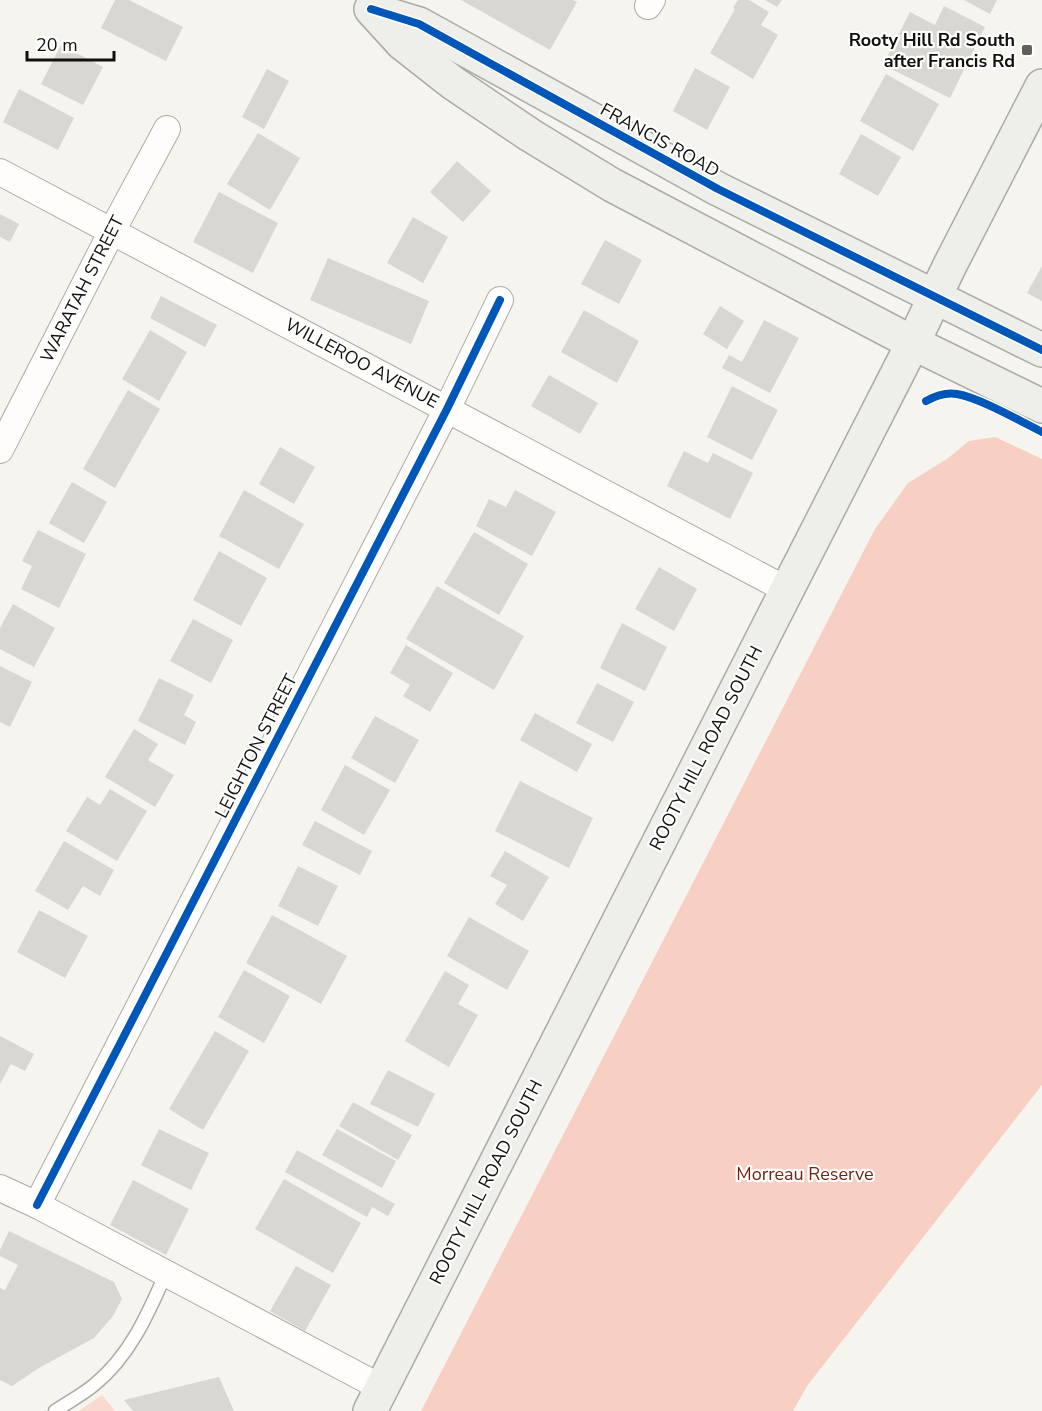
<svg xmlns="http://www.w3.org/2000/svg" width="1042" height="1411" font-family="'Nunito Sans',sans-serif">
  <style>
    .green { fill: #f8dad0 }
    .forest { fill: #f7cfc3 }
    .building { fill: #d9d7d3 }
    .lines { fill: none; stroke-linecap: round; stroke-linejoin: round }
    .lane-casing { stroke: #abaaa5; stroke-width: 15 }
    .street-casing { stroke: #abaaa5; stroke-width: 28 }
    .secondary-casing { stroke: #abaaa5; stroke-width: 36 }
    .lane { stroke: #fefdfc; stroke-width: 12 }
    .street { stroke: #fefdfc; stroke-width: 26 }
    .secondary { stroke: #eeeeea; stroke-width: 33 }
    .cycleway-casing { stroke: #fff; stroke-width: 11 }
    .cycleway { stroke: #0057b8; stroke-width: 8 }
    .poi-dot { fill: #61605b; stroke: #fff; stroke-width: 2 }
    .labels { text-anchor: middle; stroke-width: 4.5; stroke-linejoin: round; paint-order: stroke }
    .poi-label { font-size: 18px; font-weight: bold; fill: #11100c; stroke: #fff; text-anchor: end }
    .street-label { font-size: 18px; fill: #11100c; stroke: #fff }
    .park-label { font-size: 18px; fill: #742311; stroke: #fff }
  </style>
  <rect width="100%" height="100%" fill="#f6f4ee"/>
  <polygon class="green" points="102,1395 115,1411 79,1411"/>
  <polygon class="forest" points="995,437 1042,459 1042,1085 807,1386 793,1411 421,1411 875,529 908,483 947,459 969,441"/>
  <g class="building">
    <polygon points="115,0 129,0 183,27 166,61 101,28"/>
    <polygon points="461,0 573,0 577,2 550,50"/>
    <polygon points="738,0 749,0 769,12 761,25 778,35 753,79 710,53 735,9 733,8"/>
    <polygon points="765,0 782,0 777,7"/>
    <polygon points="964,0 997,0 990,14"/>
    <polygon points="944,6 985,27 950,98 883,65 910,12 935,25"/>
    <polygon points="61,45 103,67 83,105 41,84"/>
    <polygon points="695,68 730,87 707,130 673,111"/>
    <polygon points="267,69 289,81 264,129 242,117"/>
    <polygon points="886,74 939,104 913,151 860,121"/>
    <polygon points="19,89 74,118 58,150 3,122"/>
    <polygon points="258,133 300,158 270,210 227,184"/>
    <polygon points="861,134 901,157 878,196 839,174"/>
    <polygon points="457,161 491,191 463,222 430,192"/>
    <polygon points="219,192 278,223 253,273 193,242"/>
    <polygon points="0,214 19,224 10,242 0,237"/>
    <polygon points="413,217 448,237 423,283 387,263"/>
    <polygon points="605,240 642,260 619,304 581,284"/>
    <polygon points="328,258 429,301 411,344 310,300"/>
    <polygon points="1042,266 1042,301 1027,293"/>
    <polygon points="161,296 217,325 205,347 150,318"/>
    <polygon points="720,306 744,321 727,349 703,334"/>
    <polygon points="584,310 639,341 617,383 561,352"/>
    <polygon points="764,320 799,338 770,393 722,368 729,355 742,362"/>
    <polygon points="150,330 187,352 159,401 122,379"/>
    <polygon points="549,375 598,403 580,434 531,406"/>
    <polygon points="732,386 778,410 752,460 707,437"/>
    <polygon points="128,390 160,409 115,488 83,469"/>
    <polygon points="280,447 315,467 294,504 259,484"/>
    <polygon points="684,451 708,463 713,453 753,473 730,519 667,486"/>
    <polygon points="72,482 107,502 84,543 49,523"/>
    <polygon points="244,490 304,524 279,569 219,536"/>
    <polygon points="515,490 556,512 532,556 476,526 489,499 506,507"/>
    <polygon points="38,530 86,554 59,608 21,589 32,566 22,561"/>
    <polygon points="474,532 528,564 499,615 444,583"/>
    <polygon points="219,551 267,578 241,626 193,600"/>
    <polygon points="659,567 697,589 674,631 635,609"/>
    <polygon points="437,586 524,636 494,690 406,639"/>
    <polygon points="13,604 55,628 34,667 0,649 0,628"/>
    <polygon points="193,619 233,640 211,683 170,661"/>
    <polygon points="622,623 667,647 645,691 600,668"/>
    <polygon points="406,645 453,673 430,712 403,696 410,685 390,673"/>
    <polygon points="0,666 32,682 10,727 0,722"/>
    <polygon points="159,678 194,695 184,715 196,722 185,745 138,721"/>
    <polygon points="597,683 634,702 613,742 576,723"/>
    <polygon points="535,713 592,744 577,772 520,740"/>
    <polygon points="375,716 419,740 395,783 351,758"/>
    <polygon points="134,729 158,744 148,760 174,775 155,807 105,777"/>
    <polygon points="345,765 390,790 364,835 321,810"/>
    <polygon points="520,781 593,818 569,868 495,831"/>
    <polygon points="110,789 147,811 117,861 66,831 87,797 100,805"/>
    <polygon points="315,821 372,851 360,875 302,845"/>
    <polygon points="64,841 114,870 100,896 83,886 68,910 35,891"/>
    <polygon points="505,851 549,877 523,921 495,904 507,885 490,876"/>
    <polygon points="298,866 338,886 318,926 278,906"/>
    <polygon points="39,910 88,936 65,978 17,952"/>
    <polygon points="272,915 347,956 321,1004 246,963"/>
    <polygon points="469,917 529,951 507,990 447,956"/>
    <polygon points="244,970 290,996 264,1043 218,1017"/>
    <polygon points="445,971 469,985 458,1004 478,1015 449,1067 405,1041"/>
    <polygon points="215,1031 249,1051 203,1130 169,1109"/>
    <polygon points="0,1036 34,1054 25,1071 11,1064 0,1084"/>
    <polygon points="388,1070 435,1094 418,1127 370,1104"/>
    <polygon points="353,1102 412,1135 398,1160 339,1126"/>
    <polygon points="159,1129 209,1153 191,1190 141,1165"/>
    <polygon points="337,1129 396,1161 382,1188 322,1155"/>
    <polygon points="297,1150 395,1204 388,1216 372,1207 367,1217 285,1172"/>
    <polygon points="284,1179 361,1223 333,1273 255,1229"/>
    <polygon points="133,1180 189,1209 166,1255 110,1225"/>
    <polygon points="9,1231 114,1282 122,1299 113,1316 94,1338 39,1368 12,1386 0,1380 0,1288 5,1290 18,1265 0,1256 0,1250"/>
    <polygon points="296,1266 331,1285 305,1331 270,1311"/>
    <polygon points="219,1377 234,1411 133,1411 124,1400"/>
  </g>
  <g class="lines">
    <g class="lane-casing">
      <path id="lane" d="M55,1411C68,1402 82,1395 94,1385C130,1356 148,1314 166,1273"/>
    </g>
    <g class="street-casing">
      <g id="street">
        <polyline points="648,6 652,0"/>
        <polyline points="0,172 787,590"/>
        <polyline points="0,450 112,231 167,129"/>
        <polyline points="0,1188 37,1205 382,1388"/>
        <polyline points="37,1205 447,409 500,300"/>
      </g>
    </g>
    <g class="secondary-casing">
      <g id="secondary">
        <polyline points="371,9 402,43 453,83 530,135 612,185 913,343 1042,406"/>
        <polyline points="373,10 419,24 718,189 1042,350"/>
        <polyline points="370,1411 787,590 913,343 949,267 1042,86"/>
      </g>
    </g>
    <use href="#lane" class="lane"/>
    <use href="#street" class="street"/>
    <use href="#secondary" class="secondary"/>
    <g class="cycleway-casing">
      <g id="cycleway">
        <polyline points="371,9 419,24 718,189 1042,350"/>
        <path d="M926,401C935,396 946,392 957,394C980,398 1020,421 1042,432"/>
        <polyline points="37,1205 447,409 500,300"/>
      </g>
    </g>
    <use href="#cycleway" class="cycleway"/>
  </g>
  <rect class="poi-dot" x="1021" y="44" width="12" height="12" rx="3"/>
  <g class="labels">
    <g class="poi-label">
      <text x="1015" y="46">Rooty Hill Rd South<tspan x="1015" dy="21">after Francis Rd</tspan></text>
    </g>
    <g class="street-label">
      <text transform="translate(660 140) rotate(29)" y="6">FRANCIS ROAD</text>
      <text transform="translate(82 289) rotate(-63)" y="6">WARATAH STREET</text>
      <text transform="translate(362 363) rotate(28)" y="6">WILLEROO AVENUE</text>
      <text transform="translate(256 746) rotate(-63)" y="6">LEIGHTON STREET</text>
      <text transform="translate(706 748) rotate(-63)" y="6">ROOTY HILL ROAD SOUTH</text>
      <text transform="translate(486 1182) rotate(-63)" y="6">ROOTY HILL ROAD SOUTH</text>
    </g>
    <g class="park-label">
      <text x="805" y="1180">Morreau Reserve</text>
    </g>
  </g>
  <path d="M27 51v9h87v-9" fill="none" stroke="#11100c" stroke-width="3"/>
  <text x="36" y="51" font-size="18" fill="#11100c" stroke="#ffffff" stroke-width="4.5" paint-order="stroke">20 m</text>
</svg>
